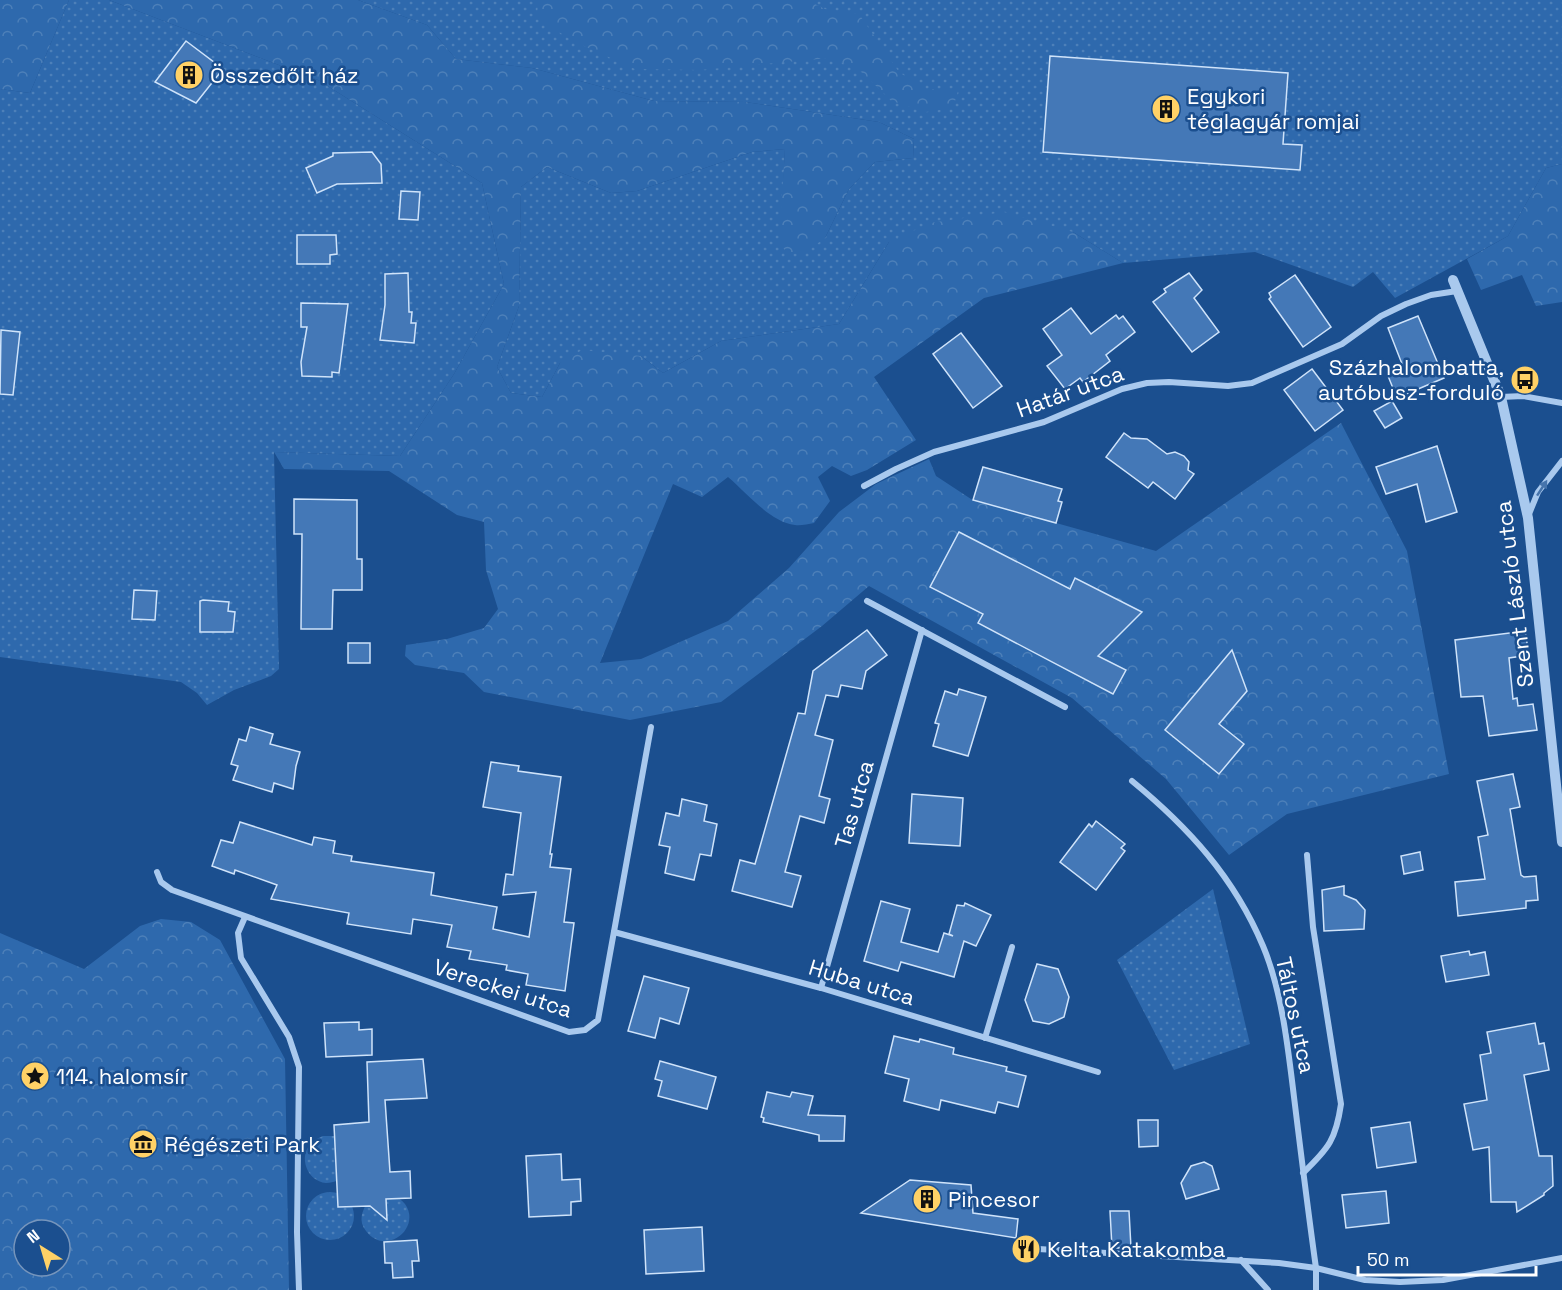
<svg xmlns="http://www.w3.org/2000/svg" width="1562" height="1290" font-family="'Space Grotesk',sans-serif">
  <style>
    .grass { fill: url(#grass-dots) }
    .forest { fill: url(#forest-crowns); fill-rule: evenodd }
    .building { fill: #4478b7; stroke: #cfe3fa; stroke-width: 1.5 }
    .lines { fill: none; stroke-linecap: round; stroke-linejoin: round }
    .minor { stroke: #a9c9ee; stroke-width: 6 }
    .tertiary { stroke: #a9c9ee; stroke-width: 10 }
    .oneway { fill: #4674ac }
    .labels { text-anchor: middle; stroke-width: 5; stroke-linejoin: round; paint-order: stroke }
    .poi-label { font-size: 22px; fill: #fff; stroke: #1b4f8f; text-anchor: start }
    .street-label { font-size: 22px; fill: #fff; stroke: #1b4f8f }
  </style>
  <defs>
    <pattern id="grass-dots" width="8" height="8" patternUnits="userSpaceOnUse" patternTransform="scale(1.5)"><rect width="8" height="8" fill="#2e69ad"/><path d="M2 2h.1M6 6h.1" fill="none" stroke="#4d80b9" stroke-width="1.8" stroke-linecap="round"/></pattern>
    <pattern id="forest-crowns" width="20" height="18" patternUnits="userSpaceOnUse" patternTransform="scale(1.5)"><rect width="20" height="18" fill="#2e69ad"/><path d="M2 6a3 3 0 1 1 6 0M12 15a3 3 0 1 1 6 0" fill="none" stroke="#4d80b9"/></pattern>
  </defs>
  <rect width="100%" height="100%" fill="#1b4f8f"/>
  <g class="grass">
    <polygon points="69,0 109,0 318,80 482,183 504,284 454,374 400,456 274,452 279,669 271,676 234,690 207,705 197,693 181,682 0,657 0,89 30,93"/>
    <polygon points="358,0 1562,0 1562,164 1546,168 1508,236 1395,298 1373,272 1353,287 1255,252 1123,263 1073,232 889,242 839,324 721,341 663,373 641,356 560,363 542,397 511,393 497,367 519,306 521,187 547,167 611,193 637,191 752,152 785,149 783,193 825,238 849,189 875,162 913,158 914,139 879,122 745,102 654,101 532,68 456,59 427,25"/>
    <polygon points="1213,889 1250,1044 1174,1070 1117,960"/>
    <path d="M323,1136H337L340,1180C336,1181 330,1183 326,1183C307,1181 298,1157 311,1143C313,1140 319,1138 323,1136Z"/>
    <circle cx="330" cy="1216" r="24"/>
    <path d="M393,1195C397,1197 402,1200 405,1204C422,1228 386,1257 366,1231C358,1221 362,1211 368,1201Z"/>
  </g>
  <g class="forest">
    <polygon points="0,0 69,0 30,93 0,89"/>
    <path d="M109,0H358L427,25L456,59L532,68L654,101L745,102L879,122L914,139L913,158L875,162L849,189L825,238L803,254L786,253L779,240L785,149L752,152L637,191L611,193L547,167L521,187L519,306L497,367L511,393L542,397L560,363L582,350L641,356L663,373L721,341L839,324L889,242L930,223L1004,212L1073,232L1123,263L984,298L874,377L916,440L867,470L851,476L832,466L818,477L830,501L814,523C808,524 800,526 795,525C770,522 747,493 728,477L702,497L673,484L600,663L641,659L728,621L789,568L839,512L876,484L929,459L936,476L971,499L1156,551L1341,423L1407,551L1449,774L1287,814L1229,855L1166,779L1072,698L869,586L822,626L721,702L630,720L484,692L464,673L415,665L405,656L406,645L447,639L484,628L498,609L486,570L484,522L457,515L389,471L284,469L274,452L400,456L454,374L504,284L482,183L318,80Z"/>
    <polygon points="538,0 807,0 825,9 859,14 899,72 924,89 958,91 953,108 926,112 892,101 858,69 830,58 700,70 635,69 573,41 537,18"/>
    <polygon points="1562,164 1562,302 1536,306 1522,275 1481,290 1467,259 1508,236 1546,168"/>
    <path d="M161,919L191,922L220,940L285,1059L289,1290H0V933L84,969L140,926ZM24,1230H60V1266H24Z"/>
  </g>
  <g class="building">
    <polygon points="186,41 223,69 196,103 155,82"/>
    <polygon points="1050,56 1288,73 1283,144 1302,145 1300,170 1043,152"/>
    <polygon points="372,152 381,164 382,183 337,184 317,193 306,168 333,156 333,153"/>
    <polygon points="401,191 420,192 418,220 399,219"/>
    <polygon points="297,235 336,235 337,254 330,255 330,264 297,264"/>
    <polygon points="408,273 409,312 412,312 411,323 416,323 414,343 380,340 385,305 385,274"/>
    <polygon points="1189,273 1202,290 1194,298 1219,332 1192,352 1153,302 1166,292 1164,289"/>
    <polygon points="1295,275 1331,327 1303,347 1269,299 1271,297 1269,293"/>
    <polygon points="301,303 348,304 339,373 332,372 332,377 302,376 301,362 307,327 301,327"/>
    <polygon points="1071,308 1091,334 1116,315 1119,319 1123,316 1135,332 1106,355 1110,361 1083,382 1080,378 1065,389 1047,366 1062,355 1043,329"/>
    <polygon points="1418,316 1444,378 1397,398 1388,376 1404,369 1388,328"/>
    <polygon points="1,330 20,332 13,395 0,394"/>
    <polygon points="961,333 1002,386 973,408 933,354"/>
    <polygon points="1312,369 1343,410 1315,431 1284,390"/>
    <polygon points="1392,401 1402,418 1385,428 1374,411"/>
    <polygon points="1124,433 1131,438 1147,439 1167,454 1175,452 1184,456 1189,462 1188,470 1194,474 1175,499 1153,482 1148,488 1106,457"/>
    <polygon points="1437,446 1457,512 1426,522 1417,484 1386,494 1376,467"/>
    <polygon points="983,467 1062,489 1058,501 1062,502 1056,523 973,500"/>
    <polygon points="294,499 357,500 357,559 362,559 362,590 333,590 332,629 301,629 302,534 294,534"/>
    <polygon points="959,532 1070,589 1075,578 1142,612 1098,656 1126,670 1113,694 978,623 983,614 930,587"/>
    <polygon points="134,590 157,591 155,620 132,619"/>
    <polygon points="203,600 229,602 228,611 235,612 233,632 200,632 200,601"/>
    <polygon points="867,630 887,655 866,671 862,689 841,685 838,697 826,695 815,735 833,740 819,796 830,799 824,823 800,816 785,872 801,876 792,907 732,891 740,860 755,864 798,713 805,714 813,671"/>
    <polygon points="1525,631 1529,655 1509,658 1513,699 1517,698 1518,706 1533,704 1537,730 1489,736 1483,696 1461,697 1455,640"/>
    <rect x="348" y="643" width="22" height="20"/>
    <polygon points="1232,650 1247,691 1219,724 1244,744 1219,774 1165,730"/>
    <polygon points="959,689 986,697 968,756 933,746 939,724 935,723 945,691 957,695"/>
    <polygon points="250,727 273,734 270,744 300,752 296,766 293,789 274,783 272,792 233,780 238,766 231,764 239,739 246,741"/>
    <polygon points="491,762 519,766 518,771 561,777 550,854 552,854 550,867 571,869 564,922 574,923 565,991 526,985 528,974 506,970 507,965 469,959 471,951 447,947 452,925 413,919 411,934 347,924 349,913 271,899 277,885 235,870 234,874 212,866 221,840 233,843 240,822 312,845 314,837 335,841 333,853 352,856 351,861 434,873 431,895 497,907 493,929 529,937 536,892 503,895 506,874 513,875 521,813 483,807"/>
    <polygon points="1513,774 1520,807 1510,809 1521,875 1524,877 1536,876 1538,900 1526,901 1526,908 1458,916 1455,882 1485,879 1478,837 1488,835 1477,781"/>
    <polygon points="912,794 963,798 960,846 909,843"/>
    <polygon points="682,799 707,805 704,821 717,824 711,856 700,854 694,880 665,873 670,847 659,845 666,813 679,816"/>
    <polygon points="1096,821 1125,844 1121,848 1125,851 1096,890 1060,862 1089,824 1092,827"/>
    <polygon points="1420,852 1423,870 1404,874 1401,856"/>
    <polygon points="1344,886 1344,895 1356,900 1365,910 1364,929 1324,931 1322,890"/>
    <polygon points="881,901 910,909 901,942 938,952 944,933 953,936 949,934 957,905 964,906 965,903 991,915 976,946 964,941 954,977 901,962 898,971 864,961"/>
    <polygon points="1469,951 1470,955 1485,952 1489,975 1446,982 1441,956"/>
    <polygon points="1037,964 1058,969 1069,997 1064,1017 1049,1024 1033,1021 1025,1000"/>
    <polygon points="644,976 689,988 679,1024 660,1018 655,1038 628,1031"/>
    <polygon points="359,1022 359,1030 372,1029 372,1055 326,1057 324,1023"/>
    <polygon points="1535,1023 1539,1044 1544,1043 1549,1070 1524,1075 1539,1156 1552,1156 1553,1186 1544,1193 1544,1195 1517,1212 1516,1202 1491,1202 1489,1147 1473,1150 1464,1104 1487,1100 1480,1055 1491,1053 1487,1032"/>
    <polygon points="894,1036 919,1042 920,1039 954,1048 953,1054 1007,1067 1006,1071 1026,1076 1018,1107 998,1102 995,1113 941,1100 939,1110 904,1101 909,1079 885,1073"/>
    <polygon points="423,1059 427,1098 385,1100 390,1172 410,1171 411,1198 386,1199 387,1220 370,1206 338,1207 334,1125 369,1122 367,1062"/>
    <polygon points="660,1061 716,1077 707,1109 658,1096 662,1081 655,1079"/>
    <polygon points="767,1092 790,1097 792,1092 813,1096 808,1115 845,1116 844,1141 819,1141 819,1135 763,1122 764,1118 761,1117"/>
    <polygon points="1138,1120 1158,1120 1158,1146 1139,1147"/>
    <polygon points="1410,1122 1416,1162 1377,1168 1371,1128"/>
    <polygon points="561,1154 562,1180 580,1179 581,1201 571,1202 571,1215 529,1217 526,1156"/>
    <polygon points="1204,1162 1212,1166 1219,1189 1186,1199 1181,1183 1191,1166"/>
    <polygon points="910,1180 971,1185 973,1213 1018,1219 1016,1238 861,1213"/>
    <polygon points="1386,1191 1389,1223 1346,1228 1342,1195"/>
    <polygon points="1110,1211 1129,1211 1131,1248 1112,1248"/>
    <polygon points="702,1227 704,1271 646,1274 644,1230"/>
    <polygon points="417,1240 419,1261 412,1261 413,1277 393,1278 392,1263 385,1263 384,1242"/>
  </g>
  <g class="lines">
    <g class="minor">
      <polyline points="1501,397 1523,396 1562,403"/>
      <polyline points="864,486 896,469 934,452 1044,422 1122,389 1147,383 1169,382 1228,386 1252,383 1342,344 1381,316 1406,304 1431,295 1457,291"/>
      <polyline points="1529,514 1538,492 1562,461"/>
      <polyline points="867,601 1065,707"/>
      <path d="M1132,781C1188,827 1234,877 1263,946C1282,991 1288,1048 1294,1097C1301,1154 1308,1211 1316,1268V1290"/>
      <polyline points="157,872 161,882 172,890 569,1032 585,1030 598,1020 651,727"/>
      <polyline points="245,917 238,933 241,958 289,1037 299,1067 297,1232 299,1290"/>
      <polyline points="614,932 821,988 1098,1072"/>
      <polyline points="821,988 922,630"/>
      <polyline points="985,1038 1012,947"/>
      <path d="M1303,1173C1329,1148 1336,1139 1341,1104L1313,927L1307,855"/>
      <polyline points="1038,1249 1279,1263 1316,1268 1365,1280 1400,1282 1443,1280 1562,1258"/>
      <polyline points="1241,1260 1268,1290"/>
    </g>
    <polyline class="tertiary" points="1453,280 1501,397 1528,518 1562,842"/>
  </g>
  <defs><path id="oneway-solid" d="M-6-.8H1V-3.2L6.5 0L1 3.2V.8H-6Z" transform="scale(1.5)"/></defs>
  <use class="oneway" href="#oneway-solid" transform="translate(1542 488) rotate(-57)"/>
  <defs>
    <g id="building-disc" transform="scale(1.5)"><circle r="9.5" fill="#ffd166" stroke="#1b4f8f"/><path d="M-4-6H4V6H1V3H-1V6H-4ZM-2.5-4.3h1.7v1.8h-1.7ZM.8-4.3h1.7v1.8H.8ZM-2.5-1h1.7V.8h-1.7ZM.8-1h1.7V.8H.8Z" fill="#111"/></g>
    <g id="bus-disc" transform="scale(1.5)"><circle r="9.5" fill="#ffd166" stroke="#1b4f8f"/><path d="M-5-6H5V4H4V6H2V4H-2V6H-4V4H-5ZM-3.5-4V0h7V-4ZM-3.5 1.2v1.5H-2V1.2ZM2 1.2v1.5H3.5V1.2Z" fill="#111"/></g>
    <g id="sight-disc" transform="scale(1.5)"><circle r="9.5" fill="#ffd166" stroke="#1b4f8f"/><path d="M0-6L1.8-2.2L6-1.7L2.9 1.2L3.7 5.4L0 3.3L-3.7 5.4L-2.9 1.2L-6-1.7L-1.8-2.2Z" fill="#111"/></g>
    <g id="museum-disc" transform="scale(1.5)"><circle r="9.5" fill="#ffd166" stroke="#1b4f8f"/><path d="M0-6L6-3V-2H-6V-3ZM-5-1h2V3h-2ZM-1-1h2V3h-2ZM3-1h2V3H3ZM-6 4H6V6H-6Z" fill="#111"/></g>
    <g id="restaurant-disc" transform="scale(1.5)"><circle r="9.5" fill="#ffd166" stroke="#1b4f8f"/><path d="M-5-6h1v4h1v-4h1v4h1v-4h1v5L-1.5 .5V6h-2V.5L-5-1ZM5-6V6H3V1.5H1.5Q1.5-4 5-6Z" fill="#111"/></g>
  </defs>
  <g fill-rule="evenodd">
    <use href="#building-disc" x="189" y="75"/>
    <use href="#building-disc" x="1166" y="109"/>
    <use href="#bus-disc" x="1525" y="380"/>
    <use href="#sight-disc" x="35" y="1076"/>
    <use href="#museum-disc" x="143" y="1144"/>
    <use href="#building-disc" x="927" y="1199"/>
    <use href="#restaurant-disc" x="1026" y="1249"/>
  </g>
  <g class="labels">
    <g class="poi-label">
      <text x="210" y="83">Összedőlt ház</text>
      <text x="1187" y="104">Egykori<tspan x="1187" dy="25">téglagyár romjai</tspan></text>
      <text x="1504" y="375" text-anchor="end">Százhalombatta,<tspan x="1504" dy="25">autóbusz-forduló</tspan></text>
      <text x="56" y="1084">114. halomsír</text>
      <text x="164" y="1152">Régészeti Park</text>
      <text x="948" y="1207">Pincesor</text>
      <text x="1047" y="1257">Kelta Katakomba</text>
    </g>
    <g class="street-label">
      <text transform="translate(1070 391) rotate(-20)" y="8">Határ utca</text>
      <text transform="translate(1514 594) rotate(-97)" y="8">Szent László utca</text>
      <text transform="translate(854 804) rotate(-74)" y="8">Tas utca</text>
      <text transform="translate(862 982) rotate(17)" y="8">Huba utca</text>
      <text transform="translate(503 988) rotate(18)" y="8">Vereckei utca</text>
      <text transform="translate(1296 1015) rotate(78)" y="8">Táltos utca</text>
    </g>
  </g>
  <g transform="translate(42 1248) rotate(323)"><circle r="28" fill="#1b4f8f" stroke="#7695bc" stroke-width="1.5"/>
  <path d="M0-4.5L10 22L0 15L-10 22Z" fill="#ffd166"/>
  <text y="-9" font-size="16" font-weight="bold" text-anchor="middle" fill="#ffffff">N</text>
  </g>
  <path d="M1358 1266v9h178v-9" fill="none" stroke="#ffffff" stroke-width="3"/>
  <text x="1367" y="1266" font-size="18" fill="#ffffff" stroke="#1b4f8f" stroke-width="4.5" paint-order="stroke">50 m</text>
</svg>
